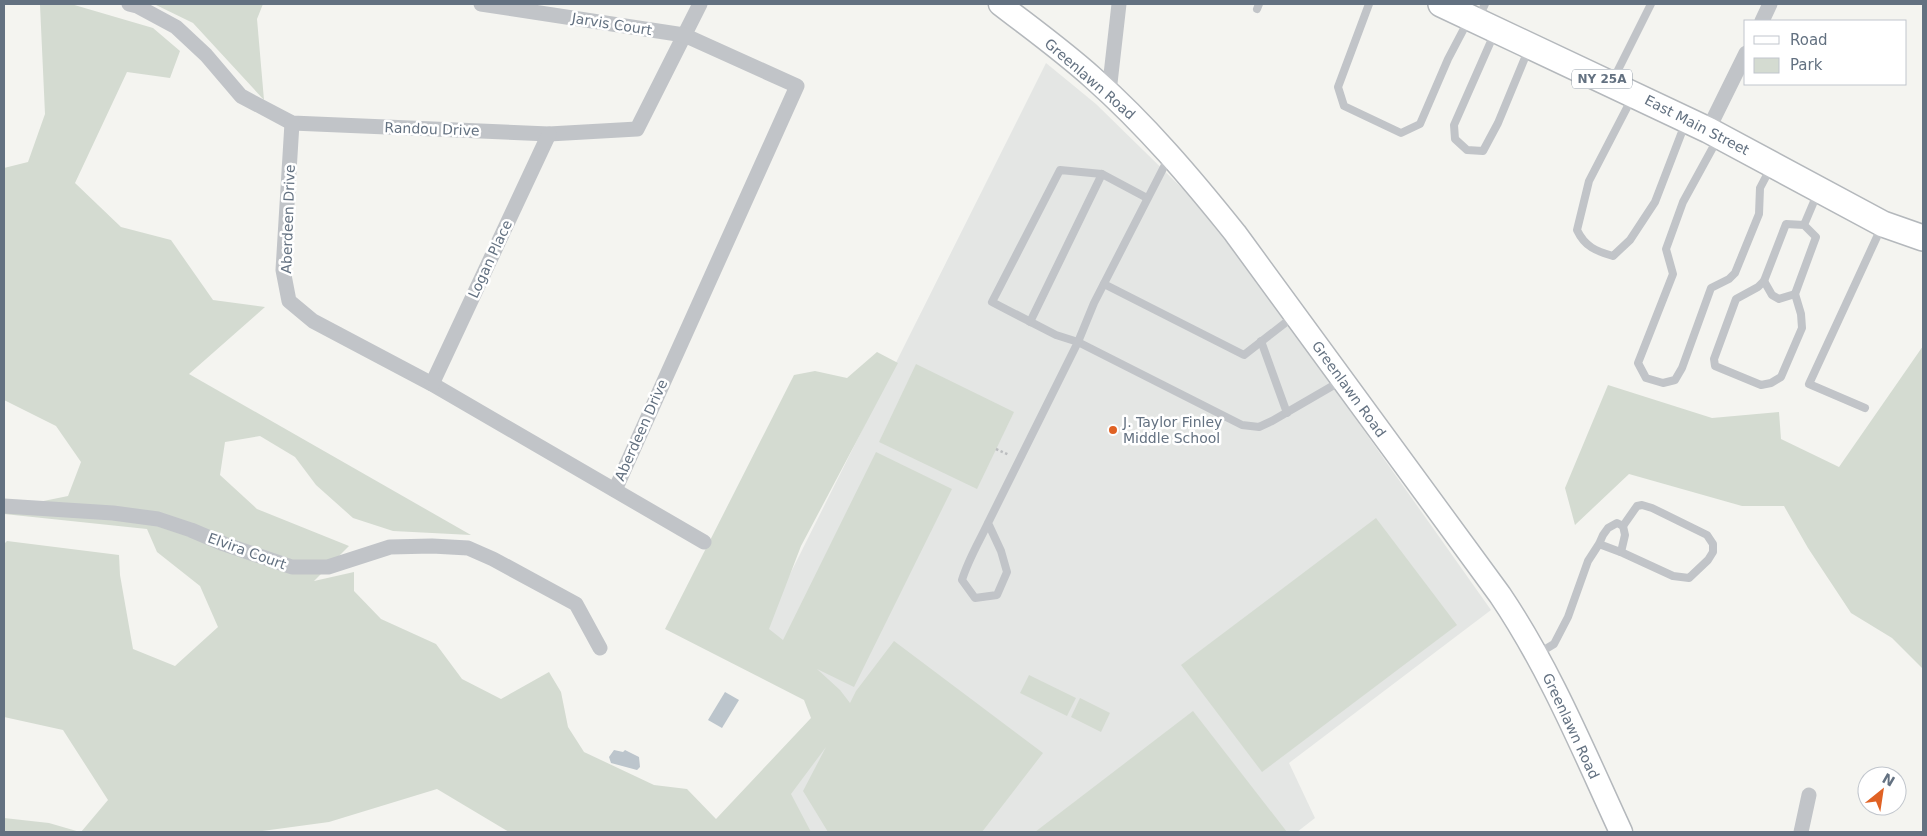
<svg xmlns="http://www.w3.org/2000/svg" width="1927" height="836" font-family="'DejaVu Sans',sans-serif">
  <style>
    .built { fill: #e4e6e4 }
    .green { fill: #d4dbd1 }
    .water { fill: #bcc5cc }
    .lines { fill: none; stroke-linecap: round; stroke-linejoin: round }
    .secondary-casing { stroke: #b4b8bc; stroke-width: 25 }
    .primary-casing { stroke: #b4b8bc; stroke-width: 28 }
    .path { stroke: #bbbdbf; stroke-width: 2.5; stroke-dasharray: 2.5 2.5; stroke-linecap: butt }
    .service { stroke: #c1c4c8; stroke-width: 8 }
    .minor { stroke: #c1c4c8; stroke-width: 15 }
    .secondary { stroke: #fff; stroke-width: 22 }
    .primary { stroke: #fff; stroke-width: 25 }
    .poi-dot { fill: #e06224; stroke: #fff; stroke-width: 2 }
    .labels { text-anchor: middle; stroke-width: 5; stroke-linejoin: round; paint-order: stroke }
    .shield { fill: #fff; stroke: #929ca7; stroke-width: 1 }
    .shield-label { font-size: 12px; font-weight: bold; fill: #637181 }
    .street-label { font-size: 14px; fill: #637181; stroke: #fff }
    .poi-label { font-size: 14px; fill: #637181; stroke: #fff; text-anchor: start }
  </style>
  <rect width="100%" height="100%" fill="#f4f4f0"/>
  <polygon class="built" points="1046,63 1096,104 1190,196 1270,298 1491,610 1289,763 1315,818 1297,832 743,832 837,707 745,664"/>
  <g class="green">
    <polygon points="71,4 153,28 180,51 170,78 127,72 75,183 121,227 171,240 213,300 265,307 189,374 471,535 393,531 353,518 316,485 295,457 260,436 225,442 220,475 257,509 349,546 314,581 354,572 354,591 381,619 436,644 462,679 501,699 549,672 561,692 568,727 584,752 654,785 687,789 716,819 811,718 804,700 665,629 794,375 815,371 847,378 877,352 898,363 801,546 769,629 783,640 876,452 952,489 854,687 817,669 840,690 850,703 856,691 894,641 1043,753 982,832 828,832 803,791 826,747 791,794 811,832 509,832 437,789 329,822 255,832 81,832 108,800 63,730 4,717 4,544 7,541 119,555 120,575 133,649 175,666 218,627 200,586 157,552 147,529 4,514 4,509 68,496 81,462 56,426 4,400 4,168 28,162 45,114 40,5"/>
    <polygon points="154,4 263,4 257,19 264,100 193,23"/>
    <polygon points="1923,346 1923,669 1892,638 1851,613 1808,548 1784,506 1742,506 1629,474 1575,525 1565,488 1608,385 1712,418 1779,412 1781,439 1839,467"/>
    <polygon points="916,364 1014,412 977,489 879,442"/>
    <polygon points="1376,518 1457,625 1262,772 1181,665"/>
    <polygon points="1029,675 1076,698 1067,716 1020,693"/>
    <polygon points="1080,698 1110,713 1101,732 1071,717"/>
    <polygon points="1193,711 1287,832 1035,832"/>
    <polygon points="4,818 49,823 80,832 4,832"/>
  </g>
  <g class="water">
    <polygon points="725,692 739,700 722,728 708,720"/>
    <polygon points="614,750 623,752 625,750 639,757 640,767 637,770 611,763 609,757"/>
  </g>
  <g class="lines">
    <g class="secondary-casing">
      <path id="secondary" d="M1000,4C1031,28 1063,51 1093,78C1146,125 1191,178 1235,233L1500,595C1550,669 1584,752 1621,832"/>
    </g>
    <g class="primary-casing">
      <polyline id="primary" points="1441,4 1708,130 1883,224 1923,238"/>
    </g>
    <polyline class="path" points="996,449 1009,455"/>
    <g class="service">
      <polyline points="1369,4 1338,87 1344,106 1401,133 1420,124 1448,59 1469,19"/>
      <polyline points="1257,9 1259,4"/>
      <polyline points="1478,19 1485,4"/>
      <polyline points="1495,32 1454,125 1455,139 1467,150 1483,151 1498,123 1529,48"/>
      <polyline points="1612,82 1651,4"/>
      <path d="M1632,98L1589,181L1577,230C1585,247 1596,251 1613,256L1630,240L1655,202L1685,124"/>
      <polyline points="1717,140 1683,202 1666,249 1673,274 1638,363 1646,378 1663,383 1675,380 1682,368 1711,288 1729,279 1735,273 1759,214 1760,188 1771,167"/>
      <polyline points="1169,157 1094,303 1078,342 1242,425 1259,427 1272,421 1341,381"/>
      <polyline points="1804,225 1786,224 1764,281 1758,287 1736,299 1714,359 1715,366 1761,385 1771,383 1781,377 1802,328 1801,314 1795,294 1816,237 1804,225 1818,192"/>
      <polyline points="1764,281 1772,295 1779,299 1795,294"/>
      <polyline points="1104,284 1244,355 1294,316"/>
      <polyline points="1030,322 1102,174"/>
      <polyline points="1261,341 1287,413"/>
      <polyline points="1865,408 1809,384 1882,226"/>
      <path d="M988,523L1001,551L1007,572L997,595L975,598L962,580C968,560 979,542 988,523L1078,342L1056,335L992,302L1060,170L1102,174L1147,198"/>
      <polyline points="1621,552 1625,535 1623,526"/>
      <polyline points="1539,653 1554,644 1568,617 1588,561 1599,544 1603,535 1608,528 1617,523 1623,526 1637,506 1642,505 1652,508 1707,535 1713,544 1713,552 1708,560 1689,578 1673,576 1623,553 1599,544"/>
    </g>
    <g class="minor">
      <polyline points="129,4 137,6 176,27 206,55 241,96 292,123 549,134 637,129 700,4"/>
      <polyline points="481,4 684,35 797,86 615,490"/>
      <polyline points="1762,21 1770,4"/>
      <polyline points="1109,92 1119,4"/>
      <polyline points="292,123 283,270 289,301 313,321 432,384 704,542"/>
      <polyline points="1708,130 1746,53"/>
      <polyline points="432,384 549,134"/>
      <polyline points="4,506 113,513 158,519 191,530 224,544 292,567 328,567 390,547 432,546 468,548 493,559 576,604 600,648"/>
      <polyline points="1801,832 1809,795"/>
    </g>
    <use href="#secondary" class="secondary"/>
    <use href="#primary" class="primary"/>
  </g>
  <circle class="poi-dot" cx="1113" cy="430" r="5"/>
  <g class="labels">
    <rect class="shield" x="1572" y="69.5" width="60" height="19" rx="4"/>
    <g class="shield-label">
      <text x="1602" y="83">NY 25A</text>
    </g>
    <g class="street-label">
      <text transform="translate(612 24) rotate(9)" y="5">Jarvis Court</text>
      <text transform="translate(1090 79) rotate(41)" y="5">Greenlawn Road</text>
      <text transform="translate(1697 125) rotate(27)" y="5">East Main Street</text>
      <text transform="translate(432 129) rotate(2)" y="5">Randou Drive</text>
      <text transform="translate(288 219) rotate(-88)" y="5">Aberdeen Drive</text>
      <text transform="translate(490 259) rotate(-65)" y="5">Logan Place</text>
      <text transform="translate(1349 389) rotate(54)" y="5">Greenlawn Road</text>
      <text transform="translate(641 430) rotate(-66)" y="5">Aberdeen Drive</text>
      <text transform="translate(247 551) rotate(20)" y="5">Elvira Court</text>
      <text transform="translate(1571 726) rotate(65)" y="5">Greenlawn Road</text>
    </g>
    <g class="poi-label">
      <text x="1123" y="427">J. Taylor Finley<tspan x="1123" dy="16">Middle School</tspan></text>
    </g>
  </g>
  <rect width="1927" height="836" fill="none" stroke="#637181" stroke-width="10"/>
  <rect x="1744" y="20" width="162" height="65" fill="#ffffff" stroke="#c1c6cd"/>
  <rect x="1754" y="36" width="25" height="8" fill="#ffffff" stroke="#c1c6cd"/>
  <text x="1790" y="45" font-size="15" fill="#637181">Road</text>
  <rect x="1754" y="58" width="25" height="15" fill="#d4dbd1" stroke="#c1c6cd"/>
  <text x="1790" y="70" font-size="15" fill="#637181">Park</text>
  <g transform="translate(1882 791) rotate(30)"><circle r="24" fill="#ffffff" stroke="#c1c6cd"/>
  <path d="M0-4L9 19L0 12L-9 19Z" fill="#e06224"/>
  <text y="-8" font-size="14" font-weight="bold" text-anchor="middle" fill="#637181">N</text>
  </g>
</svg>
